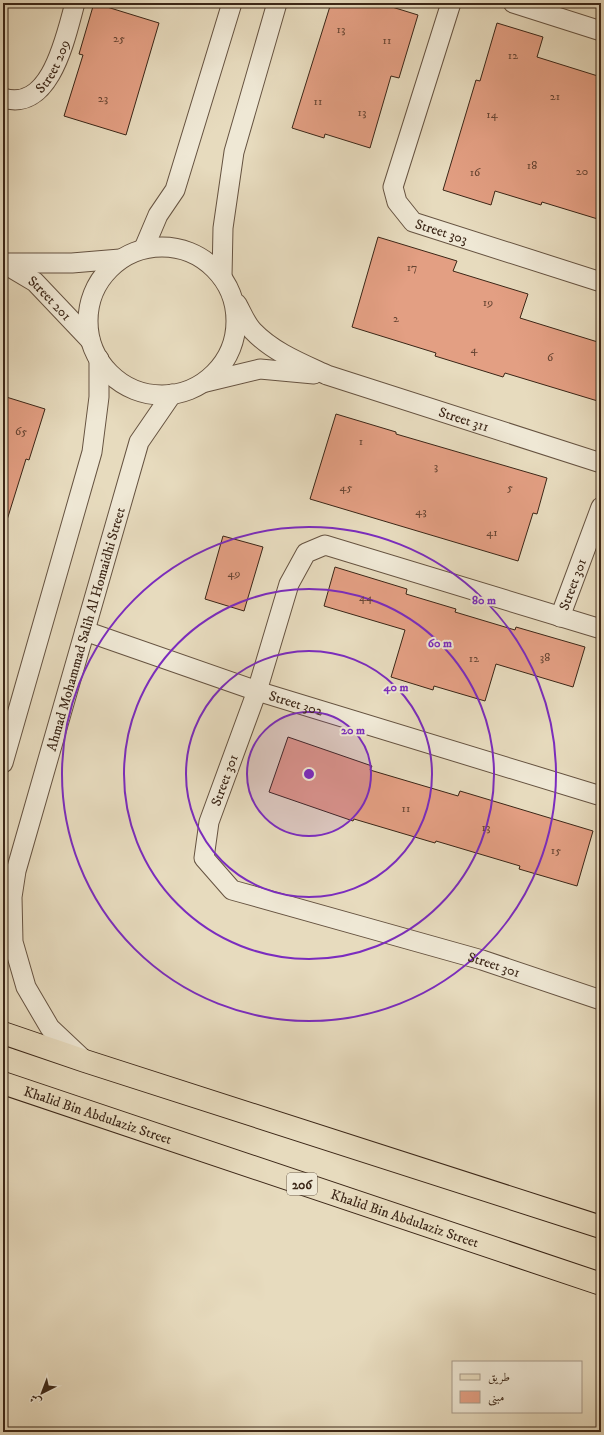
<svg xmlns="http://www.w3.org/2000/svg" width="604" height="1435" font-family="'IM FELL DW Pica',Amiri,serif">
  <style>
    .building { fill: #e39f83; stroke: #3b2617 }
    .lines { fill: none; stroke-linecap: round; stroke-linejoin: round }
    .minor-casing { stroke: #665341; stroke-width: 21 }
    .primary-casing { stroke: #3b2617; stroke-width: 24 }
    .minor { stroke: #efe8d5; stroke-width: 19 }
    .primary { stroke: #e7dbbe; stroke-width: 22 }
    .ring { fill: none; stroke: #7b2cbf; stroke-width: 2 }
    .labels { text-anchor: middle; stroke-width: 4; stroke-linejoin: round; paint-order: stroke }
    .number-label { font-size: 12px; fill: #654432 }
    .shield { fill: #efe8d5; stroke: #716050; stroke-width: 1 }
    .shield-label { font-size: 13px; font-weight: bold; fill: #3b2617 }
    .street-label { font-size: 14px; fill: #3b2617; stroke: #efe8d5 }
    .centre { fill: #7b2cbf; stroke: #efe8d5; stroke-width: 2 }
    .ring-label { font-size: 12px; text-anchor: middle; font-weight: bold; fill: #7b2cbf; stroke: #efe8d5; stroke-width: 4; stroke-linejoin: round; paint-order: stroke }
  </style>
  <rect width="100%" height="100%" fill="#e7dbbe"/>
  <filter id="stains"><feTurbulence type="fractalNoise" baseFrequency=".005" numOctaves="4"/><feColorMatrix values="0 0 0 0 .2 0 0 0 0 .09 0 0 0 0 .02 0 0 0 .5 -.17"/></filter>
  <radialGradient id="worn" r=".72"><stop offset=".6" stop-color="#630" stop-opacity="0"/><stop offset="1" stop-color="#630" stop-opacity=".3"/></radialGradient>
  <g class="building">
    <polygon points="94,3 159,23 126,135 64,116 83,55 79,54"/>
    <polygon points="331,3 379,3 418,15 399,78 391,76 370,148 325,134 324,138 292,128"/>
    <polygon points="497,23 543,37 537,57 601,77 601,220 542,202 541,205 495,191 491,205 443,190 476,80 480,81"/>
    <polygon points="378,237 457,261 453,271 528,294 520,318 601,343 601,402 505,373 503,377 435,356 436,353 352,327"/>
    <polygon points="3,396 45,409 29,460 26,459 7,520 3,519"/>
    <polygon points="336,414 396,432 396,434 547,478 537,514 533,513 518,561 310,499"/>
    <polygon points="223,536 263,547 244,611 205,599"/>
    <polygon points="335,567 407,589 406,594 456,609 455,612 515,630 516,627 585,647 573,687 496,664 485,701 434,686 433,690 391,677 405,630 324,606"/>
    <polygon points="288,737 372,766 370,770 458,796 460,791 593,831 577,886 519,869 520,866 436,841 435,843 354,819 353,821 269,792"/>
  </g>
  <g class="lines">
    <g class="minor-casing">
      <g id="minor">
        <path id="s1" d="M451,3L393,187L397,202L413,222L601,282"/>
        <polyline points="513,3 601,31"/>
        <path id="s2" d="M3,98C51,113 66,35 75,3"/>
        <circle cx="162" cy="321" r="74"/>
        <polyline points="144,248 158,215 175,190 232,3"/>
        <path id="s3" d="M3,263L35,282L90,340"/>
        <polyline points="6,263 72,263 120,259"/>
        <polyline points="222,277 223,228 234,152 277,3"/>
        <path id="s4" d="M237,304C242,313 246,324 253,331C273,352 301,363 327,375L601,463"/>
        <polyline points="206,382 260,369 314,374"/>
        <path id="s5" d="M560,617L601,507"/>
        <path id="s6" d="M601,629L325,545L306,553L289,584L257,691L209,822L204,858L232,890L482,960L601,1000"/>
        <path id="s7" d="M85,631L257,691L601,796"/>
        <polyline points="3,763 92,452 99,397 99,359"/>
        <path id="s8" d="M84,1060L50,1028L26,987L13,942L12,897L16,871L139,442L172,394"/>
      </g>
    </g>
    <g class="primary-casing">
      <g id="primary">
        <polyline points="3,1033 85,1061 601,1227"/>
        <path id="s9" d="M3,1083L601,1284"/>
      </g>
    </g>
    <use href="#minor" class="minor"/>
    <use href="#primary" class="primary"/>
  </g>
  <circle cx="309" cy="774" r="62" fill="#7b2cbf" fill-opacity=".12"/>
  <g class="ring">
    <circle cx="309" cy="774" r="62"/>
    <circle cx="309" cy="774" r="123"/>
    <circle cx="309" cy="774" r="185"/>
    <circle cx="309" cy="774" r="247"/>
  </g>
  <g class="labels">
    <g class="number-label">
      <text x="341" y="33">13</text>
      <text x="119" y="42">25</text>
      <text x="387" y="44">11</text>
      <text x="513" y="59">12</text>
      <text x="555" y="100">21</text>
      <text x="103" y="102">23</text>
      <text x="318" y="105">11</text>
      <text x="362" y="116">13</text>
      <text x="492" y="118">14</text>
      <text x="532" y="169">18</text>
      <text x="582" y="175">20</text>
      <text x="475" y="176">16</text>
      <text x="412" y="271">17</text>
      <text x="488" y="306">19</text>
      <text x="396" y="322">2</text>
      <text x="474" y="353">4</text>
      <text x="550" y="361">6</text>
      <text x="21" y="435">65</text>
      <text x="361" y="445">1</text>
      <text x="436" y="470">3</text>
      <text x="346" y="491">45</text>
      <text x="510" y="491">5</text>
      <text x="421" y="515">43</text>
      <text x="492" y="536">41</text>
      <text x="234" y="577">49</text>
      <text x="366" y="601">44</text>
      <text x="545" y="661">38</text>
      <text x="474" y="662">12</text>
      <text x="406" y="812">11</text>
      <text x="486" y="831">13</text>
      <text x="556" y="854">15</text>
    </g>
    <rect class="shield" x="287" y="1173" width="30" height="22" rx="3"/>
    <g class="shield-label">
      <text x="302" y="1189">206</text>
    </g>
    <g class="street-label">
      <text dy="5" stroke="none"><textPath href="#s2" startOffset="66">Street 209</textPath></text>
      <text dy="5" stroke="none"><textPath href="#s1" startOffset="264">Street 303</textPath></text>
      <text dy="5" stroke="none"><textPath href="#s3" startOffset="59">Street 201</textPath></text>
      <text dy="5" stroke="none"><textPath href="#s4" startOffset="262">Street 311</textPath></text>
      <text dy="5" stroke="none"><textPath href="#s5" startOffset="35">Street 301</textPath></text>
      <text dy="5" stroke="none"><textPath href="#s8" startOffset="464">Ahmad Mohammad Salih Al Homaidhi Street</textPath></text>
      <text dy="5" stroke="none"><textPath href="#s7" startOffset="223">Street 302</textPath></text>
      <text transform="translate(224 780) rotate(-70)" y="5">Street 301</text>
      <text dy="5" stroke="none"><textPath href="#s6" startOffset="947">Street 301</textPath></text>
      <text dy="5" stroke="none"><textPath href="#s9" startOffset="100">Khalid Bin Abdulaziz Street</textPath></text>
      <text dy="5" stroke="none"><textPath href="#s9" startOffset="424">Khalid Bin Abdulaziz Street</textPath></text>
    </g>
  </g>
  <circle cx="309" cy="774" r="6" class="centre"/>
  <g class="ring-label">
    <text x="484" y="604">80 m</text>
    <text x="440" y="647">60 m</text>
    <text x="396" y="691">40 m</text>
    <text x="353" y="734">20 m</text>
  </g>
  <rect width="604" height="1435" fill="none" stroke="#e7dbbe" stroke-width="16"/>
  <rect x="4" y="4" width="596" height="1427" fill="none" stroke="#3b2617" stroke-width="2"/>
  <rect x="8" y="8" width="588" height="1419" fill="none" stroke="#3b2617"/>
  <rect x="452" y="1361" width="130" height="52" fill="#efe8d5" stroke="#a79a89"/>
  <rect x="460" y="1374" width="20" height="6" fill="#e7dbbe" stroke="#a79a89"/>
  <text x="488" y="1381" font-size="12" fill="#3b2617">طريق</text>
  <rect x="460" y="1391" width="20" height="12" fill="#e39f83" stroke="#a79a89"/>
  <text x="488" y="1401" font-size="12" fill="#3b2617">مبنى</text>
  <g transform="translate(42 1393) rotate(222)" stroke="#efe8d5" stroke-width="3" paint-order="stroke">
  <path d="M0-3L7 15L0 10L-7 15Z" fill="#3b2617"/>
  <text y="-6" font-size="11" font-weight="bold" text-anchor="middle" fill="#3b2617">ش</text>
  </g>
  <rect width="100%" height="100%" filter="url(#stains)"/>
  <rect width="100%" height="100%" fill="url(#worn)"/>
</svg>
